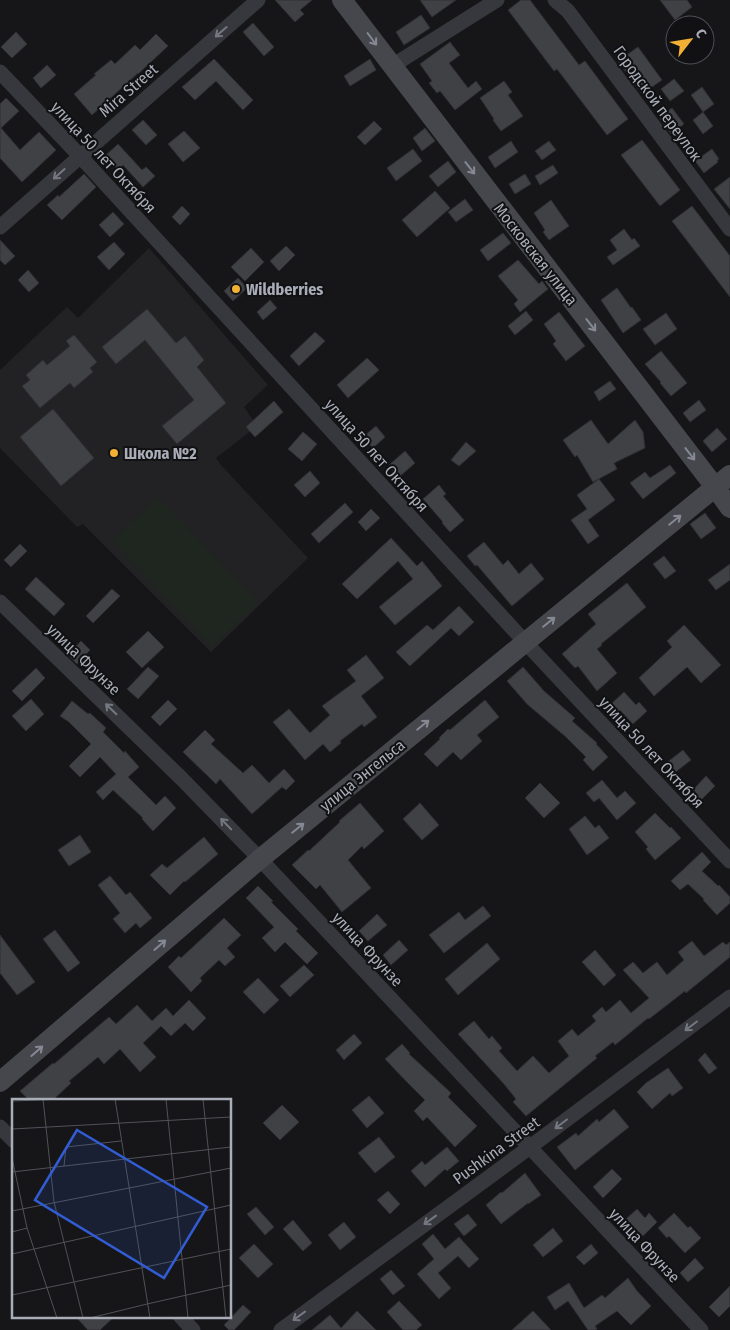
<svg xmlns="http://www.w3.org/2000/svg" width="730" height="1330" font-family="'Fira Sans Condensed',sans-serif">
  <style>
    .built { fill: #222225 }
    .green { fill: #1e261f }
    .building { fill: #404145; stroke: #303034 }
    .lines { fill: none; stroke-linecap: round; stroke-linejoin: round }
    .street { stroke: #37383d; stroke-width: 15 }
    .secondary { stroke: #45474d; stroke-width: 20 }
    .oneway { stroke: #757881 }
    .oneway2 { stroke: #858993 }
    .poi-dot { fill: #f2b134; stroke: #111113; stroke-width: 2 }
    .labels { text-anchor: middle; stroke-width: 4; stroke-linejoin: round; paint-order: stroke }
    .street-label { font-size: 16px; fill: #a8adb8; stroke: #111113 }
    .poi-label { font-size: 16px; font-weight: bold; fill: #a8adb8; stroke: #111113; text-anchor: start }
    .inset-road { fill: none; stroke: #505258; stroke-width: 1 }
    .view { fill: #325cd3; fill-opacity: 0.15; stroke: #325cd3; stroke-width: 2.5 }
    .inset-edge { fill: none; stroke: #a8adb8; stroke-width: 2.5 }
  </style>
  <rect width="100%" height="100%" fill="#161618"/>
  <polygon class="built" points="149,248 268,385 244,407 257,426 216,458 221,465 308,558 211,652 83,524 77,527 0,448 0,370 67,307 78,318"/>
  <polygon class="green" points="158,497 258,602 212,647 112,541"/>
  <g class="building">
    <polygon points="275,0 312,0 300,10 304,14 295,22"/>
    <polygon points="420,0 456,0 432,17"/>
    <polygon points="521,0 530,0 579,65 585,61 628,119 607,135 557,69 554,71 508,10"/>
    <polygon points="660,0 687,0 692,7 675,20"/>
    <polygon points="421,15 430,28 404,45 396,32"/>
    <polygon points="253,23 274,47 264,56 243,32"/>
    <polygon points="16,32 27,44 12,58 1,47"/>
    <polygon points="156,34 168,46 138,74 138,73 92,115 74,94 96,75 94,74 111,60 115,64 135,45 140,50"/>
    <polygon points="450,42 460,55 449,63 468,88 476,81 482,89 455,110 440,91 437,93 429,83 432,81 420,64"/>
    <polygon points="638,47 662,80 642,94 618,61"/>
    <polygon points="214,59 253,100 243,110 216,81 195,100 182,87"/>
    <polygon points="370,59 376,70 350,86 344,76"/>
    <polygon points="47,65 56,75 41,88 33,78"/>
    <polygon points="674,79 684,91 670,101 661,89"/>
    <polygon points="504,81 512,92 508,95 523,116 501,131 493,120 494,119 480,98"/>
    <polygon points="702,87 714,104 703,112 691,95"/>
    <polygon points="6,98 19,111 1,128 20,150 39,132 56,150 22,182 0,158 0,104"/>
    <polygon points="672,108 684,124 671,134 659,117"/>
    <polygon points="703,112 713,126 703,134 693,120"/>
    <polygon points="143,120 157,135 146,145 132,130"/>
    <polygon points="374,121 382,129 365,145 357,137"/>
    <polygon points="425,128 435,141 422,151 413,138"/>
    <polygon points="184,131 200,148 183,162 168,144"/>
    <polygon points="642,140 680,190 660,206 621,155"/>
    <polygon points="511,141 518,152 495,168 488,157"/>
    <polygon points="549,141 556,150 542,160 535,151"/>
    <polygon points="118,144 142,170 146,167 155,176 143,187 123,165 118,170 105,156"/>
    <polygon points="413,149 422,161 396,181 387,168"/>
    <polygon points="712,149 719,159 717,160 718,162 704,173 695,161"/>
    <polygon points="448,161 456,172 438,187 429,176"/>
    <polygon points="553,165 558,173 540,185 535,176"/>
    <polygon points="84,174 96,187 62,220 47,205 58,195 59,197"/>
    <polygon points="525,174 531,184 515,194 509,184"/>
    <polygon points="730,177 730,209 714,189"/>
    <polygon points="435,191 450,208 417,237 402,220"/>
    <polygon points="465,199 473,210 456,222 448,212"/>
    <polygon points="551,200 569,226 549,240 543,232 545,230 534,213"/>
    <polygon points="182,206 190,214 180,225 172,217"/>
    <polygon points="692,206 730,256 730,297 672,221"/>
    <polygon points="113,212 124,224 110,237 99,225"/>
    <polygon points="624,229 632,240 634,238 640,246 613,265 607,257 617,250 610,240"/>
    <polygon points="503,233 511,243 488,261 480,250"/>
    <polygon points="0,240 15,256 5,265 0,260"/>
    <polygon points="114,242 125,254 109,270 97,257"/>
    <polygon points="286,246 295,255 279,271 270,261"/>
    <polygon points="251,248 264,262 245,281 231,267"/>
    <polygon points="518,260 539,284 542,281 548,289 520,312 514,304 518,300 498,276"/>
    <polygon points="28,270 39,283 29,292 18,280"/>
    <polygon points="238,278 247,288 233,301 224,291"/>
    <polygon points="617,288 631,308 632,307 641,320 623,333 601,300"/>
    <polygon points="270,300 277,308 263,320 257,312"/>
    <polygon points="147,309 176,343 185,336 204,360 197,367 226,403 177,444 162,426 194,400 145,340 116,364 102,347"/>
    <polygon points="526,311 533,320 515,335 508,326"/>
    <polygon points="559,312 585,346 566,361 553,344 556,341 544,324"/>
    <polygon points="666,313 677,329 655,345 643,329"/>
    <polygon points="315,332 325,341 299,366 290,356"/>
    <polygon points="74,335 97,362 90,368 93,372 74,388 70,383 40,408 22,386 30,380 26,375 43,360 47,365 70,346 66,341"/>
    <polygon points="661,351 687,383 671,396 660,383 661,382 645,364"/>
    <polygon points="367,358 379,370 348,398 337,385"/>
    <polygon points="610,381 616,389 599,401 594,392"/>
    <polygon points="699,400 706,410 690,422 683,413"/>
    <polygon points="274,401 283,412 255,437 246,427"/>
    <polygon points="53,409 94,458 61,486 20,437"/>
    <polygon points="591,420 608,444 635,420 643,432 645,448 614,463 617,469 593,482 577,455 575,457 563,440"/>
    <polygon points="376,426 385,437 373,448 363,437"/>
    <polygon points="717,428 727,439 712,452 703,441"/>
    <polygon points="303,432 317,444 302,461 288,449"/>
    <polygon points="466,442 476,451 459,466 451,460"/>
    <polygon points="405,451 415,463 399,477 388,466"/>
    <polygon points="670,465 676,473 643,499 630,483 645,472 650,478"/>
    <polygon points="310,471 320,483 305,497 294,485"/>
    <polygon points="599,479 615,500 588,520 599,536 588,544 571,520 587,509 577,495"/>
    <polygon points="439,485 446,494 443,496 464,520 450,532 442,523 443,522 423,499"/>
    <polygon points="345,503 353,512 319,543 311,534"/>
    <polygon points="371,509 380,518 366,531 358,522"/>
    <polygon points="705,513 716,528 701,539 690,524"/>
    <polygon points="391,538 417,566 422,561 442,586 395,625 379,607 413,579 398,561 357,599 342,584"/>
    <polygon points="484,542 503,565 508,560 519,574 531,563 544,579 512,606 477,565 475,566 467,556"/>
    <polygon points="20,544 27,551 11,567 4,560"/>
    <polygon points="664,556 676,571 665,579 653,564"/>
    <polygon points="730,564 730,580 716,590 708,580"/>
    <polygon points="36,577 65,604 54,616 25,589"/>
    <polygon points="627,583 646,607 601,644 602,645 597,649 617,673 597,691 578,666 575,668 562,654 596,624 588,614"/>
    <polygon points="112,589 120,596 93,623 86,616"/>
    <polygon points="459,606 474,622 459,636 451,628 410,666 396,652 427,625 433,630"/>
    <polygon points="684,625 721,665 701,683 687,667 654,696 639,678 672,647 667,641"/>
    <polygon points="148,631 164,647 142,668 126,652"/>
    <polygon points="81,641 90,650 77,664 68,655"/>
    <polygon points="366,655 384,678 361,696 377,717 364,727 362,724 340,741 341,743 330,752 323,744 305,760 273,722 289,709 310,733 330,715 322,706 356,681 347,670"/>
    <polygon points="148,667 159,676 138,699 127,689"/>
    <polygon points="523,667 544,691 575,718 572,721 597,743 596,744 608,757 593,771 583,760 586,757 566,737 527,704 507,681"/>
    <polygon points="36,668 45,678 22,701 12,691"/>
    <polygon points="624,692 636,705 639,702 647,711 633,724 620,710 616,714 609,706"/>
    <polygon points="31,699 44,714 26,731 12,716"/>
    <polygon points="168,700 177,709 160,726 151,717"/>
    <polygon points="485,700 499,717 477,735 482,741 461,760 453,752 437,767 424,754 440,739 439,738 448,729 450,730"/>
    <polygon points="72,701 88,714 90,713 106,728 103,732 124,753 125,751 139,767 128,777 156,805 165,796 176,808 153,831 142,819 143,818 113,790 103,800 96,792 116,774 100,757 80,777 69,766 91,744 69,722 60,716"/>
    <polygon points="205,730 215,740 211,744 243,773 252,765 269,783 284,769 295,781 286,790 282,787 252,814 220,779 216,784 183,752"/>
    <polygon points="683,750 691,760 673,774 665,764"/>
    <polygon points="706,776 715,786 701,800 692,791"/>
    <polygon points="602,780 617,798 625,791 636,803 617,820 599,798 594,802 586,793"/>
    <polygon points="540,783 560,803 544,818 525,798"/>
    <polygon points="360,803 384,831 364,849 362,846 348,860 371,888 342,912 320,885 316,889 292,865 308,850 309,851 340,822 339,821"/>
    <polygon points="420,803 439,825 422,840 403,819"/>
    <polygon points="655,813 670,828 671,827 681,838 655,860 646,849 648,847 635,832"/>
    <polygon points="585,816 595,828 599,825 609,838 587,855 569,829"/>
    <polygon points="80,835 91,852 69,866 58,850"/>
    <polygon points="204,837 218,854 185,882 184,881 170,895 150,875 162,864 167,868"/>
    <polygon points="702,852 711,862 702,871 718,886 719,885 730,897 730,903 717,915 703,900 704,899 688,884 680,890 671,881"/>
    <polygon points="110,876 126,895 130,892 152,918 140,928 136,923 125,933 113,919 120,913 98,885"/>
    <polygon points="258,886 273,901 271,902 298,929 296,931 318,953 307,964 285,942 275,952 262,938 274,927 246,898"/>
    <polygon points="483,906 491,916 444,953 429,935 459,912 465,920"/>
    <polygon points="377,914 387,925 368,941 359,931"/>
    <polygon points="224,918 241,935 227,948 235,957 225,966 219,960 200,978 202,981 191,992 168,967 179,956 181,958 208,933"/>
    <polygon points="55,930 80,963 68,972 43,939"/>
    <polygon points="0,935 35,982 17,995 0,973"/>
    <polygon points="399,940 408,950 391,965 383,955"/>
    <polygon points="692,941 704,956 723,942 726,945 730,942 730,957 686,993 685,991 649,1019 648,1018 615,1045 613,1042 595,1056 597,1058 526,1116 513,1102 516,1099 504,1084 458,1034 474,1021 489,1039 492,1036 502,1048 499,1051 517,1071 533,1056 549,1073 569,1056 558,1041 572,1029 578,1036 596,1021 592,1016 602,1007 606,1012 620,1000 631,1013 649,998 623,970 633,962 643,973 657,962 667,975 684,960 678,952"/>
    <polygon points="487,943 500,959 458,995 445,979"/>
    <polygon points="595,950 616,975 604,986 582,962"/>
    <polygon points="304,965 314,975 290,997 280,986"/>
    <polygon points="258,978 279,1000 264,1014 243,992"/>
    <polygon points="189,1000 206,1018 193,1031 185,1023 171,1036 161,1026 143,1043 156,1057 140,1072 120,1049 104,1064 98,1057 69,1081 71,1083 53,1100 29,1100 20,1091 53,1063 54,1064 109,1017 116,1024 137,1005 152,1021 166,1008 173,1016"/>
    <polygon points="354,1034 362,1043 344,1060 336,1050"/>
    <polygon points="402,1044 410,1053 409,1054 451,1093 448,1097 477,1126 455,1147 427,1117 423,1121 414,1111 425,1100 405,1080 385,1059"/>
    <polygon points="705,1053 717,1068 709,1074 698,1060"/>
    <polygon points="668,1068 683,1088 672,1096 670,1093 652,1109 637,1092 646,1083"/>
    <polygon points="369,1096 384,1113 367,1128 352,1110"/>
    <polygon points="282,1105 299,1122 280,1140 263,1123"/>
    <polygon points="614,1109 629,1127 575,1170 557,1147 576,1133 578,1136 597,1119 599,1122"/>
    <polygon points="379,1137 395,1157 375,1173 358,1153"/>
    <polygon points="447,1147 459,1161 447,1171 445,1169 425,1187 411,1171 422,1161 425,1165"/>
    <polygon points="612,1169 622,1179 603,1198 593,1187"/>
    <polygon points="525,1173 541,1195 528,1204 528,1203 501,1224 486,1205 501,1192 502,1193"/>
    <polygon points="388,1191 400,1204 390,1214 377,1200"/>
    <polygon points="256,1207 274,1227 265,1235 247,1214"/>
    <polygon points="637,1209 645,1218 649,1213 657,1222 643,1236 626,1219"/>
    <polygon points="674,1213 688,1228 690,1226 701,1238 685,1253 669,1236 667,1238 658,1228"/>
    <polygon points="468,1214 477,1225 464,1236 454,1224"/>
    <polygon points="293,1220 312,1243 303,1251 283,1229"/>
    <polygon points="344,1222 356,1237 340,1250 328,1235"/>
    <polygon points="553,1228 563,1241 543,1257 533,1245"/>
    <polygon points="433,1234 445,1249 459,1237 479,1259 469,1268 458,1256 438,1273 451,1288 439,1299 417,1274 434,1259 422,1244"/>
    <polygon points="254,1244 273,1264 258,1278 239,1258"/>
    <polygon points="591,1244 598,1253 584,1265 576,1257"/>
    <polygon points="695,1258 704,1268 688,1282 680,1273"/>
    <polygon points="391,1270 405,1286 393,1295 380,1279"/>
    <polygon points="628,1278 637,1291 651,1306 631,1325 617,1311 595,1326 597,1329 595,1330 588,1330 568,1301 555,1310 547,1297 569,1283 584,1308 602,1295 605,1298"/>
    <polygon points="730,1286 730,1306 719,1317 709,1307"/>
    <polygon points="399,1301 422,1325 416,1330 403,1330 387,1312"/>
    <polygon points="243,1305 251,1312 234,1330 229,1330 224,1325"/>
    <polygon points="357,1311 376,1330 312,1330 330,1315 341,1328"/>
    <polygon points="533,1311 551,1330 512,1330"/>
    <polygon points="75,1316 115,1316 100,1330 88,1330"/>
  </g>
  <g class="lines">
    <g class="street">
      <polyline points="555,0 568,11 730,229"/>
      <polyline points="392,66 497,0"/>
      <polyline points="0,72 80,156 525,642 730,861"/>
      <polyline points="0,227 258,0"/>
      <polyline points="0,602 181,778 260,859 701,1330"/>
      <polyline points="0,1127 14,1141"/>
      <polyline points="180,1316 193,1330"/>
      <polyline points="281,1330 530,1147 730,997"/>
    </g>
    <g class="secondary">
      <polyline points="342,0 715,487 730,508"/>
      <polyline points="0,1082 260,859 730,475"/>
    </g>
  </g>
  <defs><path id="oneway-shaft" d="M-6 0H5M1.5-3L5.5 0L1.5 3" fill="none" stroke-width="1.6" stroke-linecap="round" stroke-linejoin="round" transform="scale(1.25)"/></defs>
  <g class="oneway">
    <use href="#oneway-shaft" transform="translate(221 32) rotate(139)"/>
    <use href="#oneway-shaft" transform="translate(59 174) rotate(138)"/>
    <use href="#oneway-shaft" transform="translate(111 709) rotate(-136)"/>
    <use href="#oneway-shaft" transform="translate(226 824) rotate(-134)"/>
    <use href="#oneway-shaft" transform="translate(691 1026) rotate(143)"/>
    <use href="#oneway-shaft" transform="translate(561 1124) rotate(143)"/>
    <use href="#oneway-shaft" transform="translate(430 1220) rotate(144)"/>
    <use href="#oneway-shaft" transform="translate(299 1316) rotate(144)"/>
  </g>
  <g class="oneway2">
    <use href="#oneway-shaft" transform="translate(372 39) rotate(53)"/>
    <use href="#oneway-shaft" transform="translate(470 168) rotate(52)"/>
    <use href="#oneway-shaft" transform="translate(591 325) rotate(52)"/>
    <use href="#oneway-shaft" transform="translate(690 454) rotate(52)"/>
    <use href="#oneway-shaft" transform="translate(675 520) rotate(-39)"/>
    <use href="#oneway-shaft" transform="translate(549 622) rotate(-39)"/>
    <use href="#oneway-shaft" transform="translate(423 725) rotate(-39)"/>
    <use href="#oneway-shaft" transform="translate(298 828) rotate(-39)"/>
    <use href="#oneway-shaft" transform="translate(160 945) rotate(-41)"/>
    <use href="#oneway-shaft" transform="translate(37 1051) rotate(-41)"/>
  </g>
  <g class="poi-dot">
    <circle cx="236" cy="289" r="5"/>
    <circle cx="114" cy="453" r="5"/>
  </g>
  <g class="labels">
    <g class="street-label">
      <text transform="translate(128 90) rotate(-41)" y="6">Mira Street</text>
      <text transform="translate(658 103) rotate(54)" y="6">Городской переулок</text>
      <text transform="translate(104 157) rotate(47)" y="6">улица 50 лет Октября</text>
      <text transform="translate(536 254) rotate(52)" y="6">Московская улица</text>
      <text transform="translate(377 455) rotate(48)" y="6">улица 50 лет Октября</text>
      <text transform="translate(84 659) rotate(44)" y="6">улица Фрунзе</text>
      <text transform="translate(652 752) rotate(47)" y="6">улица 50 лет Октября</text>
      <text transform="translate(362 775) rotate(-39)" y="6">улица Энгельса</text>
      <text transform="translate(368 949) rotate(47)" y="6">улица Фрунзе</text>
      <text transform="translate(496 1150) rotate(-36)" y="6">Pushkina Street</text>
      <text transform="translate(645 1245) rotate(47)" y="6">улица Фрунзе</text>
    </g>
    <g class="poi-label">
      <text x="246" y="295">Wildberries</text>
      <text x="124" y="459">Школа №2</text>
    </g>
  </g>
  <g transform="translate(12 1099)">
    <rect width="219" height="219" fill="#161618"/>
    <path class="inset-road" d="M31,0L42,103L71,219M103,0L138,219M154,0L176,219M191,0L214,219M0,2L54,0M0,30L219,18M0,59L15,129L45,219M52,67L54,48L109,42M0,73L219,48M0,112L219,69M0,133L15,129M0,155L219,106M0,196L219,150M135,205L219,186M78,219L135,205"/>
    <path class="view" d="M65,31L195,108L152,179L23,101Z"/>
    <rect width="219" height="219" class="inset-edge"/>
  </g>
  <g transform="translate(690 40) rotate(59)"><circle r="24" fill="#111113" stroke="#4d4f55"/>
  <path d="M0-4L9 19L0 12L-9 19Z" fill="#f2b134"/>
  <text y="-8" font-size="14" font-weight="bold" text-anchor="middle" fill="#a8adb8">С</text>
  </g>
</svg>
